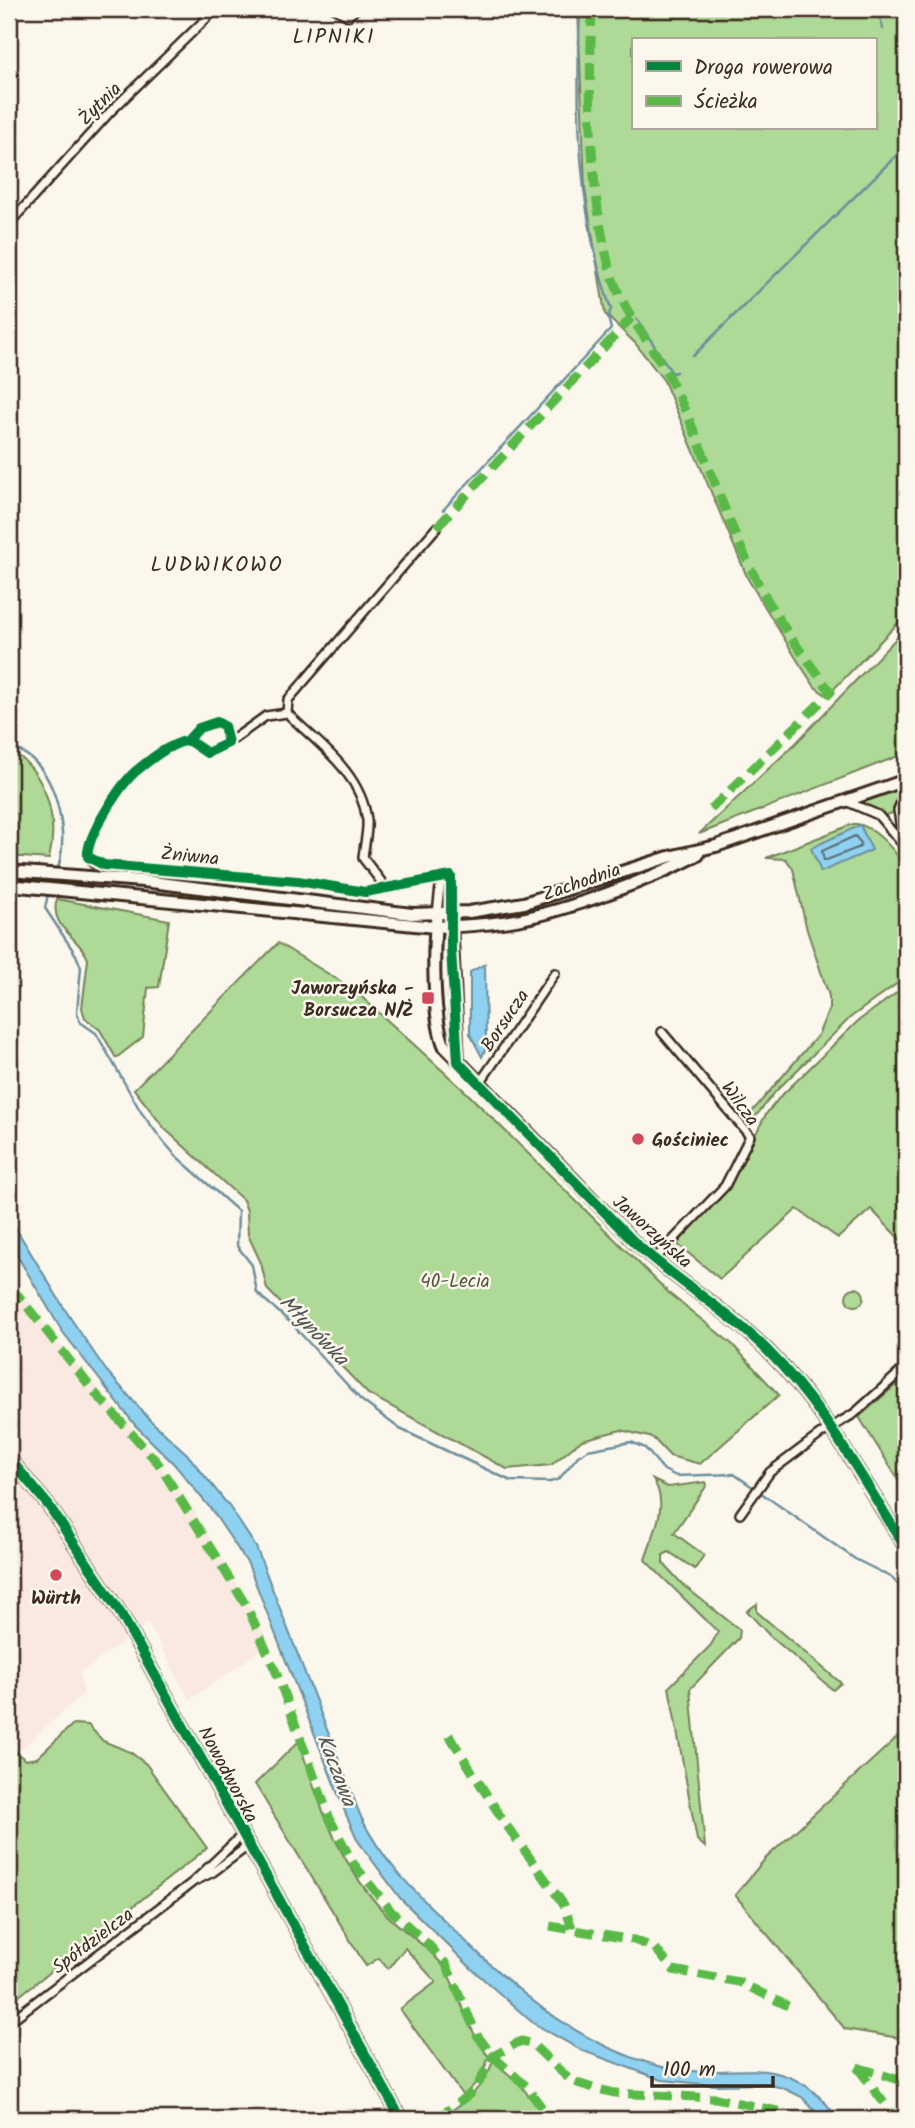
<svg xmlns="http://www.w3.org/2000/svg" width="915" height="2128" font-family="Kalam,sans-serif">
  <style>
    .built { fill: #fae9e0 }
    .green { fill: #aed996; stroke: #74825a; stroke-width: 2; fill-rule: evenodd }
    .water { fill: #8fd1f0; stroke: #6d8e9c; stroke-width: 2 }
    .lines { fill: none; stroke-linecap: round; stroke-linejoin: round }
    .shore { stroke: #5d6d72; stroke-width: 2 }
    .stream { stroke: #6d8e9c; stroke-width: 2.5 }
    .street-casing { stroke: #3b2a1e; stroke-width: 12 }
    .secondary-casing { stroke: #3b2a1e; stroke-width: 16 }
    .street { stroke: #fbf7ec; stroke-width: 7 }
    .secondary { stroke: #fbf7ec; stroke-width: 10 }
    .quiet { stroke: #58b947; stroke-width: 9; stroke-dasharray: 18 9; stroke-linecap: butt }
    .cycleway-casing { stroke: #fbf7ec; stroke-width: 15 }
    .cycleway { stroke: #00873e; stroke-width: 10 }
    .poi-dot { fill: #d1495b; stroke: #fbf7ec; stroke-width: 2.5 }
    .labels { text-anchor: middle; stroke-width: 5; stroke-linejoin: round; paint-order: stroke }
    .street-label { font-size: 19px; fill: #3b2a1e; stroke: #fbf7ec }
    .poi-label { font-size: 19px; font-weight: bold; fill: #3b2a1e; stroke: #fbf7ec; text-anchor: end }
    .park-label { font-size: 19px; fill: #58563c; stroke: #fbf7ec }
    .neighbourhood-label { font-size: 21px; letter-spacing: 2px; fill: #3b2a1e; stroke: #fbf7ec }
    .water-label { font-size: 21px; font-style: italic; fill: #505452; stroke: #fbf7ec }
  </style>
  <rect width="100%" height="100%" fill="#fbf7ec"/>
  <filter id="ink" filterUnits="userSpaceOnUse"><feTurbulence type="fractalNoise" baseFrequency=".0143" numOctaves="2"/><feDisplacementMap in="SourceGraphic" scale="14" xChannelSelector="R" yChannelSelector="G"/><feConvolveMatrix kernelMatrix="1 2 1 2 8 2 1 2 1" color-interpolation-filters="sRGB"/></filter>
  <g filter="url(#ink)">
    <polygon class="built" points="9,1282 23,1293 57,1342 132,1427 195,1512 270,1644 190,1700 148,1623 80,1673 84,1693 21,1749 9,1736"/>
    <g class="green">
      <path d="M578,9H906V615L827,696L815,687L799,663L748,579L664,381L635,343L605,314L585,189ZM633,40H875V128H633Z"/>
      <polygon points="906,628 906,753 699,834 796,743"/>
      <path d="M9,749C46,771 59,818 49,859L9,856Z"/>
      <polygon points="904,787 897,798 895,812 884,816 861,803"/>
      <path d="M853,824C871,822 903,856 906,873C911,901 906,947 906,977L851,1017L776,1091L748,1126L744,1121L818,1035L829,1009V996L807,930L793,869L786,859L766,858Z"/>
      <path d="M57,899L169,920L159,987L148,988L143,1037L116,1058L100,1030L85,1018L82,1008L88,959C80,937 48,927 57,899Z"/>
      <polygon points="278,943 353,989 467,1093 671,1295 732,1344 779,1395 700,1464 670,1456 653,1438 621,1430 582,1440 551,1465 507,1469 368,1394 267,1289 261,1263 248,1235 247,1211 243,1200 165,1129 134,1089"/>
      <polygon points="906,986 906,1246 871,1209 838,1238 797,1209 720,1279 677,1244 729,1186 766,1114 779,1098 858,1021"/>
      <circle cx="855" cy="1297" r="9"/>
      <polygon points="906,1376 906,1492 859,1417"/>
      <path d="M653,1480L668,1487L706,1482L707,1485L674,1533L704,1555L695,1569L669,1552L663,1555V1563L683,1585L740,1630L739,1638L690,1689L705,1847L697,1840L669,1687L711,1645L718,1632L645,1560C653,1534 670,1504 653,1480Z"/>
      <polygon points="757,1604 757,1612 841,1683 833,1690 769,1635 747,1611"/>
      <polygon points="73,1724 88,1725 103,1741 130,1752 146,1764 207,1848 9,2004 9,1745 25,1760 37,1758"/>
      <polygon points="906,1729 906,2039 845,2029 735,1895 765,1859"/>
      <path d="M299,1741C318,1804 339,1863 384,1912C401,1930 424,1943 440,1962C460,1988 464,2026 489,2057L480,2079L463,2096L400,2009L436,1982L405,1948L388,1969L379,1958L366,1966L255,1784Z"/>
      <path d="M493,2061L519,2083L546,2119H440C464,2102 483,2090 493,2061Z"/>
    </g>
    <g class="water">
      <polygon points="860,825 872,850 821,872 811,848"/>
      <polygon points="485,964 486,1048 482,1057 470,1034 470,972"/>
      <path d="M9,1217L69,1316L105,1369L150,1420L187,1454L229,1506L256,1547L361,1817C382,1861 413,1890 447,1923C511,1985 566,2039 655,2065C727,2086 783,2040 838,2119H822L802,2097L783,2088L766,2084L714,2085L662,2080L581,2050L533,2023L473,1970L400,1898L358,1841L345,1812L248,1564L211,1509L175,1465L135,1425L62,1331L9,1242Z"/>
    </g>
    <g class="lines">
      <polygon class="shore" points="855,836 861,843 860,847 824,861 822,851"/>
      <g class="stream">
        <polyline points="878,9 883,29"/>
        <polyline points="637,319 672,373 676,372"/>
        <polyline points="693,356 906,146"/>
        <path d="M443,510L611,329L608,317L611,309C577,213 576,109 580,9"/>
        <path d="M9,744C16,749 25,753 32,759C59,783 69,838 57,871"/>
        <polyline points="48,894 45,908 76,955 81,967 77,1012 80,1022 96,1033 141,1112 159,1136 176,1156 238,1211 237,1246 252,1265 257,1293 290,1322 361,1400 400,1429 511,1481 550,1482 559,1479 578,1456 588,1450 631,1442 645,1448 664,1470 676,1476 734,1474 855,1559 891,1577 906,1593"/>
      </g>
      <g class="street-casing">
        <g id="street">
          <polyline points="335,9 348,16 356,9"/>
          <polyline points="9,224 110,112 216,9"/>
          <polyline points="287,713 288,700 437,527"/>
          <path d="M287,713C318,744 361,772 367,820C368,832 364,846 363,858L386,888"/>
          <path d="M188,740L199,728L217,722L224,726L228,743L207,753L188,740C169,745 147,759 133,774C119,790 77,845 93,863L298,881L365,892L451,876V914"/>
          <polyline points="228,743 266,716 287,713"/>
          <polyline points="848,802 878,815 906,848"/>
          <polyline points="903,842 898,810 906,789"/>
          <polyline points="437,914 441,877"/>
          <polyline points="479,1084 555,973"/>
          <polyline points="654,1260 725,1186 750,1136 662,1032"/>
          <polyline points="740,1514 770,1472 822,1433 855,1413 906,1367"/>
          <polyline points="197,1880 213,1872 248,1846"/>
          <polyline points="9,2022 193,1882 242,1835"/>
        </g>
      </g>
      <g class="secondary-casing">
        <g id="secondary">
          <polyline points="9,871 143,881 412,914 469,912 524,903 669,857 716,846 906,780"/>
          <path d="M9,885L435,927C462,926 489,925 516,920C569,910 649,880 698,855"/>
          <path d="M437,914C433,945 432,1020 445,1047L634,1242C676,1281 726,1309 767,1350C825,1408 863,1480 906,1548"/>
          <polyline points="451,920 458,1061"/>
          <polyline points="9,1458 49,1506 121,1614 401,2119"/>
        </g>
      </g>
      <use href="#street" class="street"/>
      <use href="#secondary" class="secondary"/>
      <g class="quiet">
        <path d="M592,9C589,93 588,179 608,262C619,310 653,344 674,387C705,449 724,516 755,577C776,618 803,656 831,692L710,810"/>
        <polyline points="437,527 631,318"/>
        <polyline points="9,1288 18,1295 96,1394 158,1463 247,1607 276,1672 330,1819 353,1863 391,1911 428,1944 446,1964 477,2035 493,2056 526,2086 550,2119"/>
        <polyline points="449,1735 504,1822 564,1905 572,1928"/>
        <polyline points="550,1926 634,1940 655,1948 673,1970 739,1982 788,2006"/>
        <polyline points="857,2067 896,2119"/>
        <polyline points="857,2067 906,2082"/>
        <polyline points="436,2119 475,2090 493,2056 521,2041 531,2043 571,2081 590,2087 614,2093 716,2098 782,2112 787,2119"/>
      </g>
      <g class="cycleway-casing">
        <g id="cycleway">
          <path d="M188,740L199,728L217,722L224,726L228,743L207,753L188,740C168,745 152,758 136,771C121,784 85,838 88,857L104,865L298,881L365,892L451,876V950L458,1062L634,1242C676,1281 726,1309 767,1350C825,1408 863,1480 906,1548"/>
          <polyline points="9,1458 49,1506 121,1614 401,2119"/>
        </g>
      </g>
      <use href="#cycleway" class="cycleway"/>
    </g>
  </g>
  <g class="poi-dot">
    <rect x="421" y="991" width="14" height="14" rx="3.5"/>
    <circle cx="638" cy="1139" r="7"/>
    <circle cx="56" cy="1575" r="7"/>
  </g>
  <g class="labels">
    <g class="street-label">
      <text transform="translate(99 103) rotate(-45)" y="7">Żytnia</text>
      <text transform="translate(190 855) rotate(6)" y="7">Żniwna</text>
      <text transform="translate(581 881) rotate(-19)" y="7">Zachodnia</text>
      <text transform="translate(504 1020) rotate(-56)" y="7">Borsucza</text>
      <text transform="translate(741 1103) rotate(54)" y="7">Wilcza</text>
      <text transform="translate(653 1231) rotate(42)" y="7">Jaworzyńska</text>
      <text transform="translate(229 1774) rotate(62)" y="7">Nowodworska</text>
      <text transform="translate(92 1940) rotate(-37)" y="7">Spółdzielcza</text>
    </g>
    <g class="poi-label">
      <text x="414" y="994">Jaworzyńska -<tspan x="414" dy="22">Borsucza N/Ż</tspan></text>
      <text x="652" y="1146" text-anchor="start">Gościniec</text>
      <text x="56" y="1604" text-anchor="middle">Würth</text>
    </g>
    <g class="park-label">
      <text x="455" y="1287">40-Lecia</text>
    </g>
    <g class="neighbourhood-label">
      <text x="334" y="43">LIPNIKI</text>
      <text x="217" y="571">LUDWIKOWO</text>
    </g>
    <g class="water-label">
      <text transform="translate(314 1330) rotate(46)" y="7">Młynówka</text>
      <text transform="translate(337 1770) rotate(69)" y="7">Kaczawa</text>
    </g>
  </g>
  <rect width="915" height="2128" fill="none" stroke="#fbf7ec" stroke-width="35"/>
  <rect x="18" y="18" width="880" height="2093" fill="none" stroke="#3b2a1e" stroke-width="2.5" filter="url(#ink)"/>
  <rect x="632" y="38" width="245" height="91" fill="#fbf7ec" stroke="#aea59a" stroke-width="2"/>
  <rect x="646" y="61" width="35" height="10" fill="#00873e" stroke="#aea59a" stroke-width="2"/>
  <text x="694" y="74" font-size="21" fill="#3b2a1e">Droga rowerowa</text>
  <rect x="646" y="96" width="35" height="10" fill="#58b947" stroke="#aea59a" stroke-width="2"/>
  <text x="694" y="108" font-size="21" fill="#3b2a1e">Ścieżka</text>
  <path d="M652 2076v10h121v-10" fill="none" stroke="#3b2a1e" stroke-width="3.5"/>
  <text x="663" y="2076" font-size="21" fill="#3b2a1e" stroke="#fbf7ec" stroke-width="5" paint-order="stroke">100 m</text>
</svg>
